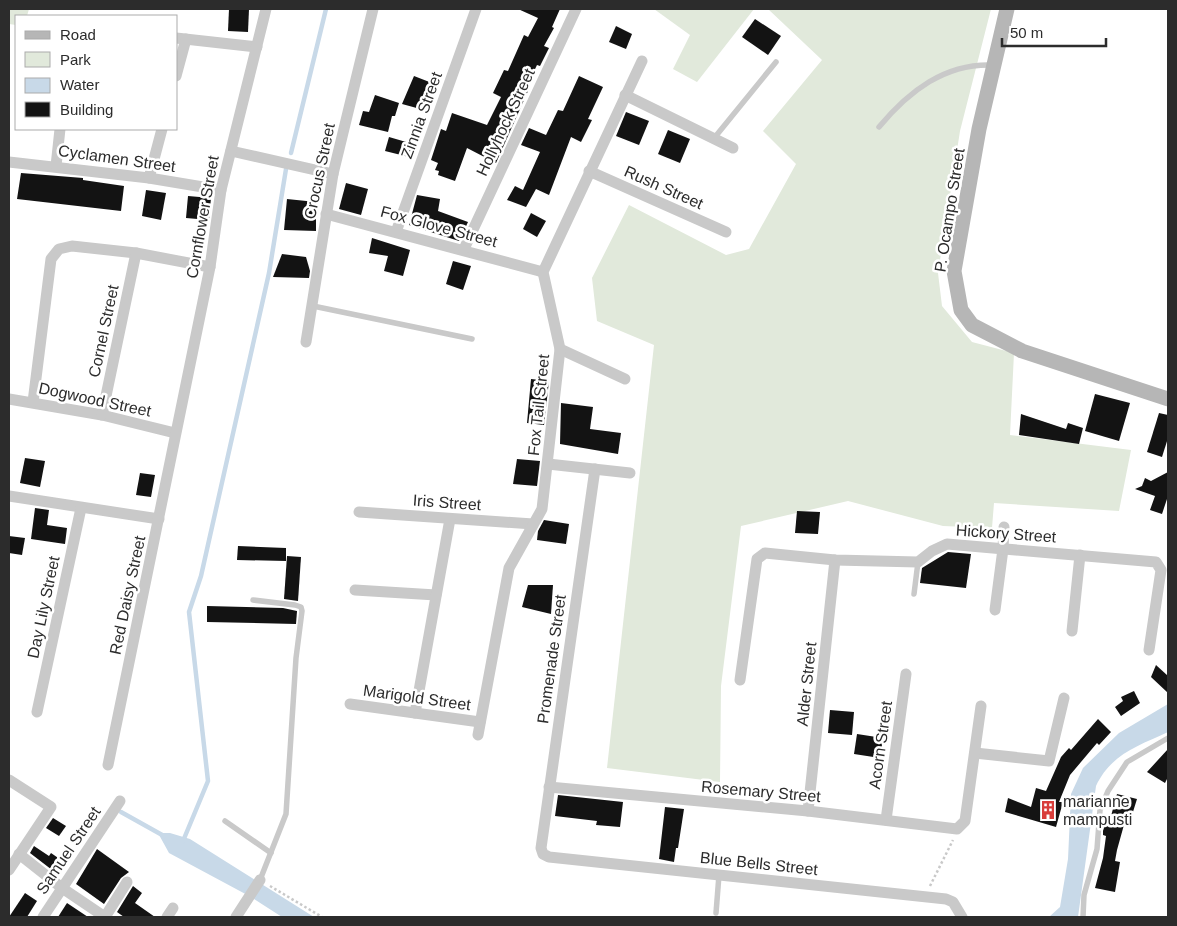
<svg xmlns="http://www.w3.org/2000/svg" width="1177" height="926" font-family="Arial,sans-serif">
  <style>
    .green { fill: #e1e9db }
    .water { fill: #c8d9e8 }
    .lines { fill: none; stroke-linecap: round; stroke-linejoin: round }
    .stream { stroke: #c8d9e8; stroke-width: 4.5 }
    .building { fill: #131313 }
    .path { stroke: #c9c9c9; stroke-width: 2.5; stroke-dasharray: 2.5 2.5; stroke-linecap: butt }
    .lane { stroke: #c9c9c9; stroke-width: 5.5 }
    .street { stroke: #c9c9c9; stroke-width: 11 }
    .secondary { stroke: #b6b6b6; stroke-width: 15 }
    .labels { text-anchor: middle; stroke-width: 5; stroke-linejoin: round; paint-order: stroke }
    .street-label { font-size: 16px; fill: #2c2c2c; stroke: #fff }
    .poi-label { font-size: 16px; fill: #2c2c2c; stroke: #fff; text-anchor: start }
  </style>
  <rect width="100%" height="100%" fill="#fff"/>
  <g class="green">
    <polygon points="9,9 29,9 27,16 16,16 16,25 9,24"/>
    <polygon points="654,9 754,9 697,82 673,69 690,35"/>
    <polygon points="768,9 991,9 960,131 938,273 942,306 972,342 1014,353 1010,435 1131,450 1119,511 994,503 992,528 943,526 848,501 741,526 721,686 720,782 607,768 654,345 597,321 592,278 629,205 726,255 749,249 796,164 763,131 822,60"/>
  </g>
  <g class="water">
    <path d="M1168,704V732C1138,746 1111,754 1096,786L1078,917H1049L1060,907L1068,859L1071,794L1083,768L1119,733Z"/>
    <polygon points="158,833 170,833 190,839 314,917 282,917 251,897 169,853"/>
  </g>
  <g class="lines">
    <g class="stream">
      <polyline points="291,153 326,9"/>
      <polyline points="121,812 164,836"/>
      <polyline points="183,841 208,781 189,612 201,576 269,273 286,169"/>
    </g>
  </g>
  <g class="building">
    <polygon points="229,9 249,9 248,32 228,31"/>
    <polygon points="518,9 560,9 552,27 554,28 544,46 549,48 540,66 537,65 525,90 528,91 496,163 467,148 455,181 438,175 439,171 435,170 438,163 431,160 441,129 446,131 452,113 487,125 501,97 493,93 504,70 508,71 524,35 528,37 538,18"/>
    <polygon points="755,19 781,36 768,55 742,37"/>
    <polygon points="616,26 632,34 626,49 609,42"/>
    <polygon points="414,76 432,83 426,98 428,98 424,110 402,104"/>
    <polygon points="579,76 603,87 588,119 592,120 581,142 571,137 549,195 536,189 526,207 507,200 515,186 523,190 540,152 521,145 529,128 546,135 558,110 563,111"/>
    <polygon points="375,95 399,103 395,116 392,116 388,132 359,125 363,111 369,112"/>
    <polygon points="626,112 649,121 639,145 616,136"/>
    <polygon points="668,130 690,139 680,163 658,154"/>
    <polygon points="389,137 413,144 409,157 385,151"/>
    <polygon points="21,173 83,178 83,180 124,186 121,211 17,199"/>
    <polygon points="346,183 368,189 361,215 339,209"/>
    <polygon points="146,190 166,193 161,220 142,216"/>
    <polygon points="417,195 440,199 438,211 468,222 459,241 409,225"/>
    <polygon points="188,196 211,198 209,220 186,218"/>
    <polygon points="287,199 316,202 316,231 284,230"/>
    <polygon points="531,213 546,221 537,237 523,229"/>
    <polygon points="372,238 410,250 403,276 384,271 388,256 369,253"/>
    <polygon points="282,254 306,257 310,271 309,278 273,277"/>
    <polygon points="453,261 471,266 463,290 446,284"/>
    <polygon points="531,379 549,381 544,425 527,423"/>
    <polygon points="1095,394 1130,403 1119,441 1085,431"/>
    <polygon points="561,403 593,407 590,429 621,433 618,454 560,444"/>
    <polygon points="1159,413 1168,415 1168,438 1162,457 1147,452"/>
    <polygon points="1021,414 1066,429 1068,423 1083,428 1079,444 1019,435"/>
    <polygon points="25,458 45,461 40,487 20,483"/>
    <polygon points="517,459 540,461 537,486 513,484"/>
    <polygon points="1168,472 1168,496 1162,514 1150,510 1155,496 1135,489 1142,486 1145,478 1151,481"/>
    <polygon points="140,473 155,475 151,497 136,495"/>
    <polygon points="35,508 49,510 47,525 67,528 65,544 31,539"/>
    <polygon points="797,511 820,512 818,534 795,533"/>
    <polygon points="544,520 569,524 566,544 537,540 538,531"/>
    <polygon points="9,536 25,538 22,555 9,553"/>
    <polygon points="238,546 286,548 286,561 237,560"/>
    <polygon points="948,552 971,554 966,588 920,583 922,568"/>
    <polygon points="287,556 301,557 298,601 284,599"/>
    <polygon points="528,585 553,585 551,614 522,607"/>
    <polygon points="207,606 283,608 297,611 296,624 207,622"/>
    <polygon points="1156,665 1168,676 1168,693 1151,677"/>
    <polygon points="1134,691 1140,703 1121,716 1115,707 1123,701 1121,697"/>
    <polygon points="830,710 854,712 852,735 828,733"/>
    <polygon points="1098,719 1111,732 1099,745 1097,743 1070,775 1059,802 1063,802 1056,827 1005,812 1008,798 1031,807 1036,788 1046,791 1061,757 1069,748 1071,750"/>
    <polygon points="857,734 883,738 880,758 854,754"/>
    <polygon points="1168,749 1168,780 1167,779 1165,783 1147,772"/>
    <polygon points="1117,794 1137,799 1132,815 1127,814 1117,850 1115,861 1120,862 1115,892 1095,888 1103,858 1106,836 1103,835 1103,831 1107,815 1111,816"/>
    <polygon points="558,795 623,802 620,827 596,825 597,821 555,816"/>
    <polygon points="665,807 684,809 678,848 676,848 674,862 659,859"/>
    <polygon points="53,818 66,826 59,836 46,828"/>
    <polygon points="34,846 49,856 51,853 64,862 56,873 30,853"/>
    <polygon points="97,849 129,872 121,878 104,904 76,884"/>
    <polygon points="133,886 142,893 135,903 155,917 124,917 117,912"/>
    <polygon points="25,893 37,901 27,917 9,917"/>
    <polygon points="67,903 88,917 58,917"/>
  </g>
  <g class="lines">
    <g class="path">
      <polyline points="270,886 322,917"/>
      <polyline points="930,886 953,840"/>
    </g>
    <g class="lane">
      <path d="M879,127C909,91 945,63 993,65"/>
      <polyline points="715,137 776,62"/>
      <polyline points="313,306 472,339"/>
      <polyline points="914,594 918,562"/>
      <polyline points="253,600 295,605 301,607 302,611 296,658 286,814 260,880"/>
      <polyline points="225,821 271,853"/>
      <polyline points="716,913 719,875"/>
      <polyline points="1083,917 1084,895 1097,849 1100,810 1108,791 1127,762 1168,738"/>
    </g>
    <g class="street">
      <polyline points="176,38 257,47"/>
      <polyline points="176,76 186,39"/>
      <polyline points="625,95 733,148"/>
      <polyline points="231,151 333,174"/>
      <polyline points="9,162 149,178 221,190"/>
      <polyline points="56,166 60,129"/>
      <polyline points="589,171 726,232"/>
      <polyline points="149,178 162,129"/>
      <polyline points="326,214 543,272"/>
      <polyline points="396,232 476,9"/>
      <polyline points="464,249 576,9"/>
      <polyline points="306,342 333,174 373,9"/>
      <polyline points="560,349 625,379"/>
      <polyline points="9,399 102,415 175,433"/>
      <polyline points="33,402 51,259 59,249 72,246 136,253 210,267"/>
      <polyline points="102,415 136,253"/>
      <polyline points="548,464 630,473"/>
      <polyline points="595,469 541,848 543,854 549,857 946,899 953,902 962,917"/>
      <polyline points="9,496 159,519"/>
      <polyline points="359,512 533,524"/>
      <polyline points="355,590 436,595"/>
      <polyline points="995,610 1003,549 1004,527"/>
      <polyline points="1072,631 1080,555"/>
      <polyline points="740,680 757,559 765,553 835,560 918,562 932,551 947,544 1156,562 1161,570 1149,650"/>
      <polyline points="350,704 480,722"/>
      <polyline points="37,712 81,508"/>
      <polyline points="415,713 450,519"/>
      <polyline points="478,735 509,568 542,509 560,349 543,272 642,61"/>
      <polyline points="975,753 1049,761 1064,698"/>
      <polyline points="108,765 210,267 221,190 266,9"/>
      <polyline points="9,780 51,807 9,870"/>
      <polyline points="549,787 808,811 957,829 965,821 981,706"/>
      <polyline points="808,811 835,560"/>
      <polyline points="886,820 906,674"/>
      <polyline points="19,854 62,888 105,917"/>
      <polyline points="43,917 120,801"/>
      <polyline points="105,917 127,882"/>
      <polyline points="167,917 173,908"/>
      <polyline points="236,917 260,880"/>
    </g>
    <polyline class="secondary" points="1007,9 979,129 954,271 961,310 972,325 1022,351 1168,399"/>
  </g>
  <defs>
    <g id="building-bare" transform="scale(1.5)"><path d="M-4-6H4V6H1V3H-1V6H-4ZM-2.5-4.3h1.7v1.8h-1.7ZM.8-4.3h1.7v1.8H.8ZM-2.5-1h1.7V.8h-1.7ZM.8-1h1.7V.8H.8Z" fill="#d83d3a" stroke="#fff" stroke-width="2.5" paint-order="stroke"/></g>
  </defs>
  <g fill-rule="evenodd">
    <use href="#building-bare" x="1048" y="810"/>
  </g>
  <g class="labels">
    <g class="street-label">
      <text transform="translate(421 115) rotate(-70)" y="6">Zinnia Street</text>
      <text transform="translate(505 122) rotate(-65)" y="6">Hollyhock Street</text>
      <text transform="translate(117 158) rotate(8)" y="6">Cyclamen Street</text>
      <text transform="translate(319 171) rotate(-78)" y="6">Crocus Street</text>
      <text transform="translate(664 187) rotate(24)" y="6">Rush Street</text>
      <text transform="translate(949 210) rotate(-81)" y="6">P. Ocampo Street</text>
      <text transform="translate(202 217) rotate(-80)" y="6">Cornflower Street</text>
      <text transform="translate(439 226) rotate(15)" y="6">Fox Glove Street</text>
      <text transform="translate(103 331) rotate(-78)" y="6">Cornel Street</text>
      <text transform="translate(95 399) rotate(12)" y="6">Dogwood Street</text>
      <text transform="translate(538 405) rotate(-84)" y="6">Fox Tail Street</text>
      <text transform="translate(447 502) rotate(4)" y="6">Iris Street</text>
      <text transform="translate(1006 533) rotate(4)" y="6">Hickory Street</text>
      <text transform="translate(127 595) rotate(-78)" y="6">Red Daisy Street</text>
      <text transform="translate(43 607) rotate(-78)" y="6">Day Lily Street</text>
      <text transform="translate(551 659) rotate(-82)" y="6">Promenade Street</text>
      <text transform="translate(806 684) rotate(-84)" y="6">Alder Street</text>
      <text transform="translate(417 697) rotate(8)" y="6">Marigold Street</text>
      <text transform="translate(880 745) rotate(-82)" y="6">Acorn Street</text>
      <text transform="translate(761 791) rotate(5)" y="6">Rosemary Street</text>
      <text transform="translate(68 850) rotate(-56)" y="6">Samuel Street</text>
      <text transform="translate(759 863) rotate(6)" y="6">Blue Bells Street</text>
    </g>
    <g class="poi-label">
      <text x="1063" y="807">marianne<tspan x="1063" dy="18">mampusti</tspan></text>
    </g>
  </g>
  <rect width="1177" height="926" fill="none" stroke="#2c2c2c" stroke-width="20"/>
  <rect x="15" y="15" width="162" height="115" fill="#ffffff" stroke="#ababab"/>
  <rect x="25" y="31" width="25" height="8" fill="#b6b6b6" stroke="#ababab"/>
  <text x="60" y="40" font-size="15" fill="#2c2c2c">Road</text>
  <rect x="25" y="52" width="25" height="15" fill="#e1e9db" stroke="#ababab"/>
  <text x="60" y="65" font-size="15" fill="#2c2c2c">Park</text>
  <rect x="25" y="78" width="25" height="15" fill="#c8d9e8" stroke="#ababab"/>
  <text x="60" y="90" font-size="15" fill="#2c2c2c">Water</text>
  <rect x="25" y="102" width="25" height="15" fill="#131313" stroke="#ababab"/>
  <text x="60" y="115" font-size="15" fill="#2c2c2c">Building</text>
  <path d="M1002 38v8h104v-8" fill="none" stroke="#2c2c2c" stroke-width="2.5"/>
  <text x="1010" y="38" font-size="15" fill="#2c2c2c" stroke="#ffffff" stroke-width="4" paint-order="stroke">50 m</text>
</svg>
